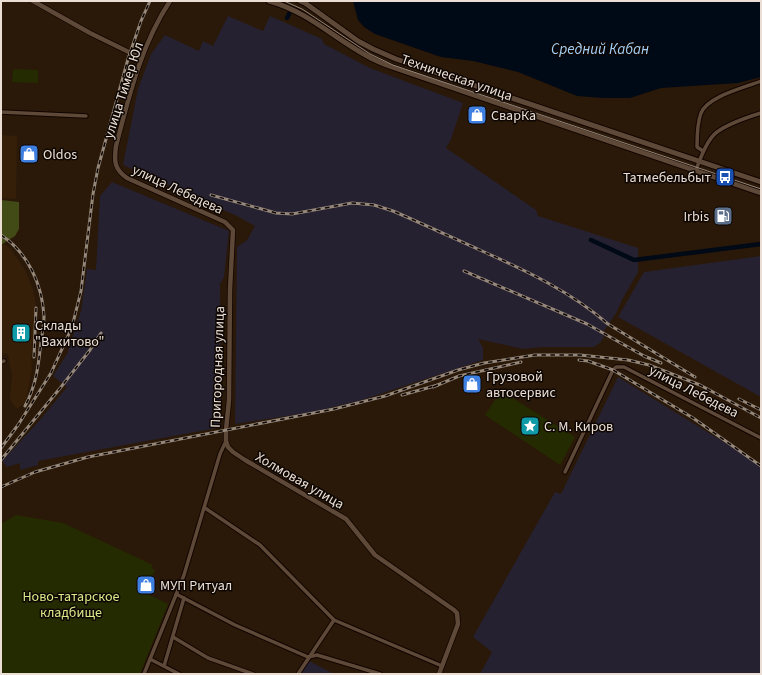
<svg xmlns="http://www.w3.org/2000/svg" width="762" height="675" font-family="'Source Sans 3',sans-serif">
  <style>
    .built { fill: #361f09 }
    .industrial { fill: #262131 }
    .green { fill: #252b01 }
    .forest { fill: #424a16 }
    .water { fill: #000916 }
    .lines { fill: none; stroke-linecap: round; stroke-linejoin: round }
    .canal { stroke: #000916; stroke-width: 4.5 }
    .minor-casing { stroke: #120400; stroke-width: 5.5 }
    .tertiary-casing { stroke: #120400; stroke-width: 6 }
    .secondary-casing { stroke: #120400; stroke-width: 7 }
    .minor { stroke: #5e4938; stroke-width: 3.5 }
    .tertiary { stroke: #5e4938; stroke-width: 4.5 }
    .secondary { stroke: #5e4938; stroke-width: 5 }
    .tram { stroke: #95877a; stroke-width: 1 }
    .rail-casing { stroke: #95877a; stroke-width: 3 }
    .rail { stroke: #0d0602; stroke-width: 1.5; stroke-dasharray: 4.5; stroke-linecap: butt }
    .labels { text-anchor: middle; stroke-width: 3; stroke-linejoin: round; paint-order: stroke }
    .street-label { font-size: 14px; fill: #ebdfd5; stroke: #0d0602 }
    .poi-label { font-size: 14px; fill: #ebdfd5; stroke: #0d0602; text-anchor: start }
    .park-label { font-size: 14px; fill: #d8e988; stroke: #0d0602 }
    .water-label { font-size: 15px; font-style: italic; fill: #a4d1f9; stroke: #0d0602 }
  </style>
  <rect width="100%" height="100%" fill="#2a1908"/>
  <g class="built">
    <polygon points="1,135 17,136 16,199 1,198"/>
    <polygon points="4,244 10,248 25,270 33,289 36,305 31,358 32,369 26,400 24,404 18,408 15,407 10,399 12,376 8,354 1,353 1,247"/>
  </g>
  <g class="industrial">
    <polygon points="228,16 263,31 270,16 322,39 324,44 370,68 463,103 451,139 446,148 536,210 538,216 638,248 638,272 623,298 616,313 602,334 604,336 601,342 594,347 543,347 523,349 478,339 483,348 483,360 362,400 313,412 235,424 237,247 247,240 255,226 237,216 123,165 138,89 151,54 165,35 199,51 203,41 213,46"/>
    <polygon points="112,182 229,231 224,277 220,284 221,400 220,425 217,428 38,461 38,465 20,470 20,463 7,467 3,462 3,460 40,420 67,387 53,376 67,354 81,311 87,269 96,270 100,196"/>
    <polygon points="761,256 761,397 618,317 644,272"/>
    <polygon points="618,377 761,465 761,674 480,674 492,652 473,637 555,492 561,494"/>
    <polygon points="309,661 334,674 301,674"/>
  </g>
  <g class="green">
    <polygon points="13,69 38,70 38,83 12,82"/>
    <polygon points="501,391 575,437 560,465 485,415"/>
    <polygon points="16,515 63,523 153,565 151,568 155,570 145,593 168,604 140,674 1,674 1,524"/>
  </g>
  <polygon class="forest" points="1,200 19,202 19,229 15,236 1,245"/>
  <polygon class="water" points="353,1 761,1 761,77 738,83 661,88 630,98 604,98 577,96 518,72 473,61 441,57 375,34 364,27 358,20"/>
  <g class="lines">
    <g class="canal">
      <polyline points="287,18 289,14"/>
      <polyline points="591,240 634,260 761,244"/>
    </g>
    <g class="minor-casing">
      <g id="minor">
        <polyline points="1,112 86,116"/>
        <path d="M703,151L697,147C697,138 698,121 701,113C708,96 744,88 761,81"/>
        <path d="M696,170C700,159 707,139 717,132C728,124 748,117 761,113"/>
        <polyline points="1,362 4,361"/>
        <polyline points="565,472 613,370 616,367 624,367 761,438"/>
        <polyline points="205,508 260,545 334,620 442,666"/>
        <polyline points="176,594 235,625 308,657 317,655 380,674"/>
        <polyline points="173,637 208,658 253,674"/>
        <polyline points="150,659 179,674"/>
        <polyline points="164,666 184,598"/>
        <polyline points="144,674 184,575 220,454 226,441"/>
        <polyline points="298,674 334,620"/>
      </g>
    </g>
    <g class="tertiary-casing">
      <g id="tertiary">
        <polyline points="33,1 90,33 141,58"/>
        <path d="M170,1C141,45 129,96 116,146C114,161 114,169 127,178L225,222L233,230L230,290L229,400L226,430V441L228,447L233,452L245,460L346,519L375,555L454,610L457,613L458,624L439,674"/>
      </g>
    </g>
    <g class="secondary-casing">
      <g id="secondary">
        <path d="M269,1C307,11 335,39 369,57C376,61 384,64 392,67L761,193"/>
        <polyline points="300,1 305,3 358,41 373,49 396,59 761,182"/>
      </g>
    </g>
    <use href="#minor" class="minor"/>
    <use href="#tertiary" class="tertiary"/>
    <use href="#secondary" class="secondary"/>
    <polyline class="tram" points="284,1 302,9 370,54 393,65 761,189"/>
    <g class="rail-casing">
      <g id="rail">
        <path d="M211,195L276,213L292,214L352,203L374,205L393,211C423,224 453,238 482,251C527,271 571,292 608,324L695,377"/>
        <path d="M1,235C28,253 42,284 44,316C44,327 41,339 40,350C38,369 35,388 25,406"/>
        <polyline points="464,271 587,324 644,356 661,363"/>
        <polyline points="34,357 36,308"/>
        <polyline points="579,360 588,361 613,370 693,418 761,466"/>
        <polyline points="433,387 459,376 521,362"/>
        <polyline points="402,395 438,385"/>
        <polyline points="739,399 761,410"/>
        <polyline points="1,448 18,425 51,373 72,327 81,291 93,194 98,168 128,59 141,21 150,1"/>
        <polyline points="1,460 61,387 90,350 101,333"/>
        <polyline points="1,487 35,472 88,457 334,409 385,396 458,370 484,363 535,355 580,355 628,360 649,365 700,385 761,418"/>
      </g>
    </g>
    <use href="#rail" class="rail"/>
  </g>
  <defs>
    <g id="shop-square" transform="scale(1)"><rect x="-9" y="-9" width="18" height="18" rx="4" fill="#3f7fe0" stroke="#0d0602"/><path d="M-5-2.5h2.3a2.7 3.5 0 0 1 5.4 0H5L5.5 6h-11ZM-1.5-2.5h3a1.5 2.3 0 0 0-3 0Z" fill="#fff"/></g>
    <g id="bus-square" transform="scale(1)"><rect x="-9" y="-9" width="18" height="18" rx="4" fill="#1a4fb4" stroke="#0d0602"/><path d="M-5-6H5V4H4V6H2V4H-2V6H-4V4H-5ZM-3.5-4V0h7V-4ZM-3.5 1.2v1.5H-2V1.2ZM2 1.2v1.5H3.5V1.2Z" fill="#fff"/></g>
    <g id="fuel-square" transform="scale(1)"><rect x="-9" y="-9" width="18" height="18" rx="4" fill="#5c6f8a" stroke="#0d0602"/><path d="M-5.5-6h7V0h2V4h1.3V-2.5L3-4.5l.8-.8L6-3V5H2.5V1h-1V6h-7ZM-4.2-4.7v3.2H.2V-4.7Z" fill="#fff"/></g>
    <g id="building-square" transform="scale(1)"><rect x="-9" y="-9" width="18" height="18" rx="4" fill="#0f9aa8" stroke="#0d0602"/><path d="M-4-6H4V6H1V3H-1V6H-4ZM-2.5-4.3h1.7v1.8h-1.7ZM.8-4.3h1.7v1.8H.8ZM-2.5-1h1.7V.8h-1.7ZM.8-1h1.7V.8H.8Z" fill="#fff"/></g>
    <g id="sight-square" transform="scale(1)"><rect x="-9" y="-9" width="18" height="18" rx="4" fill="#0f9aa8" stroke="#0d0602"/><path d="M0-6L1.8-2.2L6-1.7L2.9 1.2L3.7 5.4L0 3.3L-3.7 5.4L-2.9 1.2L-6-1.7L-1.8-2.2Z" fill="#fff"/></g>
  </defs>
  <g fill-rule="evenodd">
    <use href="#shop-square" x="477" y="115"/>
    <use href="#shop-square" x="29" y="154"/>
    <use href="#bus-square" x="725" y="177"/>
    <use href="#fuel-square" x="723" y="216"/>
    <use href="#building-square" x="21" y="333"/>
    <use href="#shop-square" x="472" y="384"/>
    <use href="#sight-square" x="530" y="426"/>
    <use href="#shop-square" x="146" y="585"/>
  </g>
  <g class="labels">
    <g class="street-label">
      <text transform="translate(457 77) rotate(19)" y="5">Техническая улица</text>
      <text transform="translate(123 90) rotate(-72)" y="5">улица Тимер Юл</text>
      <text transform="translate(178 189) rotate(25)" y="5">улица Лебедева</text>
      <text transform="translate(217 367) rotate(-88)" y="5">Пригородная улица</text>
      <text transform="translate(694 391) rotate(27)" y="5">улица Лебедева</text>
      <text transform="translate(300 480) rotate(30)" y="5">Холмовая улица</text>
    </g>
    <g class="poi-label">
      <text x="491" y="120">СварКа</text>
      <text x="43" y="159">Oldos</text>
      <text x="711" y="182" text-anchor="end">Татмебельбыт</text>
      <text x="709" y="221" text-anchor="end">Irbis</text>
      <text x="35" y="330">Склады<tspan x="35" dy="16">"Вахитово"</tspan></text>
      <text x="486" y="381">Грузовой<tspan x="486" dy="16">автосервис</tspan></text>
      <text x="544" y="431">С. М. Киров</text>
      <text x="160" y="590">МУП Ритуал</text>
    </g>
    <g class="park-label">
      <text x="71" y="601">Ново-татарское<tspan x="71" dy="16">кладбище</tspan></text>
    </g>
    <g class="water-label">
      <text x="600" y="54">Средний Кабан</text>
    </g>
  </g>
  <rect width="762" height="675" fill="none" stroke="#ebdfd5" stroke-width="4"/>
</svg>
